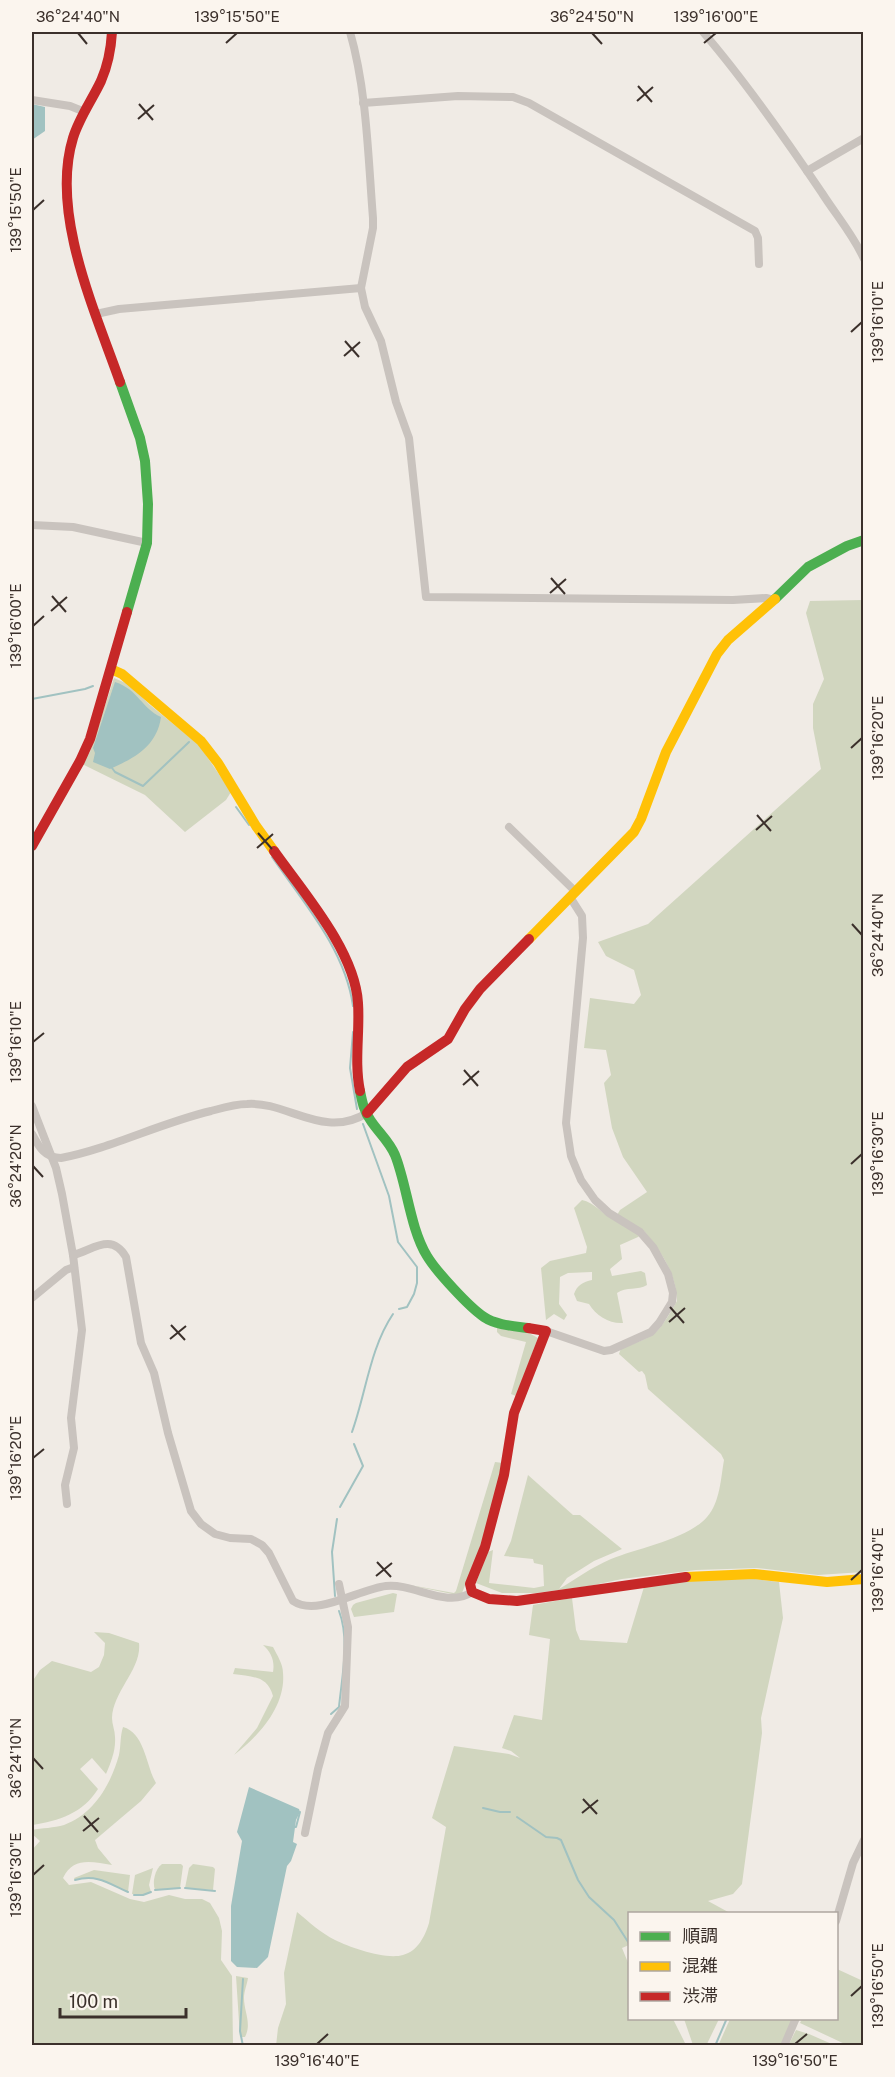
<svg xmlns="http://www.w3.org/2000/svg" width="895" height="2077" font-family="'Public Sans','Noto Sans JP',sans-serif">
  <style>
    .green { fill: #d1d6bf }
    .water { fill: #a1c2c1 }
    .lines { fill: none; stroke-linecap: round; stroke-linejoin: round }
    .stream { stroke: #a1c2c1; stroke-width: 2 }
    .street { stroke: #c9c3be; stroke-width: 8 }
    .fast { stroke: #4caf50; stroke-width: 10 }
    .slow { stroke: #ffc107; stroke-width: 10 }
    .jam { stroke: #c62828; stroke-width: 10 }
    .ticks { fill: none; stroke: #3b302b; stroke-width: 2 }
    .neatline { fill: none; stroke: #3b302b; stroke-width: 2 }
    .ticks-label { font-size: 15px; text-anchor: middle; fill: #3b302b }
  </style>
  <rect width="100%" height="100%" fill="#f0ebe5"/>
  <g class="green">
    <path d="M863,600V1572L818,1575L757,1568L696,1570L622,1579L589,1586L536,1593H502L476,1583L488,1552L493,1550L489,1583L534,1588L544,1586L543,1565L534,1563L533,1559L504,1556L511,1541L528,1475L573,1515H580L622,1549L594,1561L567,1578L559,1589C576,1579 592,1567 611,1559C638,1548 688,1539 707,1517C720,1503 721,1477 724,1460L721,1454L648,1389L645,1375L642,1371L639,1372L619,1354L621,1348C657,1336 658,1334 677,1301C676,1273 661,1251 644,1231L638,1237L620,1245L622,1259L610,1269L612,1276L641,1271L645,1273L647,1285C638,1291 626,1286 617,1293L623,1323C610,1324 596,1316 589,1304L577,1301L574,1294C577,1285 583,1282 592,1280V1272L568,1273L560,1277L559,1304L567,1315L564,1320L554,1314L546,1320L541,1268L550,1261L586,1253L587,1247L574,1208L582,1200C594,1202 602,1214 614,1220L620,1210L647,1192L623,1157L612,1128L604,1083L611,1075L606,1050L584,1048L590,998L634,1004L641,995L634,970L606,956L598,942L648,924L821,769L813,728V704L824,679L806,613L810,601Z"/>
    <polygon points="114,678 128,684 150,705 199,745 231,792 226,800 185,832 145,795 82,764 90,752"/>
    <polygon points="497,1327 529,1333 538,1338 516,1396 511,1394 526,1342 501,1336 497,1332"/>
    <polygon points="495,1462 503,1463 481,1545 462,1593 457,1595 399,1583 454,1593 456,1591"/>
    <path d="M755,1579L779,1582L783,1618L761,1718L762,1733L742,1884L733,1894L708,1901L730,1913L630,1914L629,1945L622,1948L629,1965L630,2018L673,2019L686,2045L276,2046L278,2028L286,2004L284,1973L297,1912C309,1922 321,1933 335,1940C351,1948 386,1960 403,1955C418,1951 425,1936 429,1923L446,1827L432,1818L454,1746L509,1754L520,1758L511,1751L502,1748L514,1715L542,1720L550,1639L529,1635L533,1605L572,1598L576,1630L580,1640L627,1643L644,1587L694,1580Z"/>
    <polygon points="393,1593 397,1594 394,1612 354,1617 351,1609 353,1605 356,1603"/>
    <path d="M94,1632L109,1633L139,1643C142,1669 113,1691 112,1718C112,1724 115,1731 115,1737C116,1750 111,1762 106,1774L92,1758L80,1769L98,1789C83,1813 59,1821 32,1825V1682L40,1670L52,1661L91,1672L99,1667L104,1655L105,1643Z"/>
    <path d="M263,1645L273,1647C277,1655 283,1664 283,1673C286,1706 259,1736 234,1755L257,1728L273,1696C267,1675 252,1677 233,1674L235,1668L273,1672C275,1661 271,1652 263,1645Z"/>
    <path d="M123,1727C145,1733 146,1766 156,1783L141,1801L95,1840L98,1848L112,1865C93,1862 73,1856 63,1878L69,1885L91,1882L130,1899L144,1902L169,1895L185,1899H202L210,1903L219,1918L222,1931L221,1960L232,1976L233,2045H32V1850L40,1841L32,1834V1830C42,1828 54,1828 64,1825C94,1814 111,1784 119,1755C121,1746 120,1736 123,1727Z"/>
    <path d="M162,1864H181L183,1866L180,1888L155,1890C152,1882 155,1869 162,1864Z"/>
    <polygon points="193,1864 213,1867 215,1869 213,1890 185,1888 189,1868"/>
    <polygon points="153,1868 149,1885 151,1892 143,1895 132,1894 135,1875"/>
    <path d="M94,1870L130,1875L128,1892C108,1883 97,1874 75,1880L74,1878Z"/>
    <polygon points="837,1969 863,1981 864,2038 860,2045 847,2045 800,2023 802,2019 836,2018"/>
    <path d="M236,1976L248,1978C247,1985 244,1991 244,1998C244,2012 252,2023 245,2037H240Z"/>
    <polygon points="684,2019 719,2019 706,2046 693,2045"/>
    <polygon points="730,2019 794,2019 781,2045 718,2046"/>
    <polygon points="796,2030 809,2034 834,2045 788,2046"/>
  </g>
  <g class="water">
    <polygon points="32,104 45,107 45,131 32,140"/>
    <path d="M115,682C139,690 141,708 161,717C157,746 135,758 110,769L93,762L95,753L93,748Z"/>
    <polygon points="249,1787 299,1809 300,1812 296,1820 293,1842 297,1844 291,1861 287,1866 268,1957 257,1968 237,1967 231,1961 231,1906 242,1841 237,1832"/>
  </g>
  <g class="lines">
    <g class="stream">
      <polyline points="32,699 85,689 93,686"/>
      <polyline points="112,768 115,772 143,786 189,742"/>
      <polyline points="236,807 249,825"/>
      <path d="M272,857C303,902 345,949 353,1006"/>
      <polyline points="353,1032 350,1068 357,1109"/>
      <polyline points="363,1124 389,1196 398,1242 417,1267 417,1283 414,1294 407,1307 399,1309"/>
      <path d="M352,1432C366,1393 370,1348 393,1314"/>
      <polyline points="340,1507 363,1466 354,1444"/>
      <polyline points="335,1596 332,1552 337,1519"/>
      <path d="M331,1714L339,1707C342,1677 350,1639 339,1611"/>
      <polyline points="483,1808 500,1812 510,1812"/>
      <polyline points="517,1817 546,1837 557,1838 561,1840 578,1880 589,1897 614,1920 630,1945"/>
      <polyline points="293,1827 296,1827 300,1812"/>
      <path d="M75,1880C97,1874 108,1883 128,1892"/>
      <polyline points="185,1888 215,1891"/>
      <polyline points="155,1890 180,1888"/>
      <polyline points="134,1895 143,1895 151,1892"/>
      <polyline points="243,2046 240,2031 243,1979"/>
      <polyline points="715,2046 727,2018"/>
    </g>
    <g class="street">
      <path d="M350,32C367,91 368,157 373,218V228L361,288L365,307L381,341L396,402L409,438L426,597L733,600L766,598L774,600"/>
      <path d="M703,32C746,82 785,138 822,193C836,215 854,236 864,259"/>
      <polyline points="32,100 70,106 85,112"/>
      <polyline points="363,103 458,96 513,97 529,103 755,231 758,238 759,264"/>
      <polyline points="807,171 864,138"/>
      <polyline points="96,314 119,309 361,288"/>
      <polyline points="32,525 73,527 147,543"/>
      <polyline points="509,827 576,892"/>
      <polyline points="32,1106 56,1168 62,1194 73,1255 82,1330 71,1418 74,1448 65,1485 67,1504"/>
      <path d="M32,1134C39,1147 45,1158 61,1158C112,1148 160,1123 211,1111C222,1108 235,1104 247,1104C287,1101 324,1140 367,1113"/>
      <path d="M73,1255C93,1250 111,1232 126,1257L141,1343L154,1373L168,1433L191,1511L201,1524L215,1534L230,1538L251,1539L262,1545L269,1553L293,1601C317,1617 359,1589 386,1586C414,1583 447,1609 472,1592"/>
      <polyline points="32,1298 66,1270 74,1267"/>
      <polyline points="546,1331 604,1351 611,1350 651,1332 659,1323 672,1302 673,1293 668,1274 653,1247 640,1232 609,1213 595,1200 581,1180 571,1156 566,1123 583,938 582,916 570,897"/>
      <polyline points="305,1833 318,1769 328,1733 345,1706 348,1627 339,1584"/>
      <polyline points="836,1921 853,1863 864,1840"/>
      <polyline points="784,2046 796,2018"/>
    </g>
    <g class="fast">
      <polyline points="120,382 140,438 145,461 148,504 147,543 127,612"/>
      <polyline points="775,599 808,567 847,546 864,540"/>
      <path d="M360,1091C362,1101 364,1112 371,1121C379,1133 389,1141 395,1155C407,1185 410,1228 427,1256C436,1271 469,1307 484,1317C496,1325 513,1326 528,1328"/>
    </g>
    <g class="slow">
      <polyline points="111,669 122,674 201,741 218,763 256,826 274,851"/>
      <polyline points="529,939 634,832 641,819 666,752 717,654 728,640 775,599"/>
      <polyline points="686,1577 754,1574 827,1582 864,1579"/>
    </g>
    <g class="jam">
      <path d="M112,32C111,49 108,65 101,81C92,100 79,118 73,138C50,213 95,311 120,382"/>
      <polyline points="32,846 80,761 90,739 127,612"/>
      <path d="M274,851C303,892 355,951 358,1003C360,1032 354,1062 360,1091"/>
      <polyline points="367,1113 407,1067 448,1039 465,1009 480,989 529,939"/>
      <polyline points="528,1328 546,1331 514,1413 504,1475 485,1547 470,1584 472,1592 489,1599 517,1601 686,1577"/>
    </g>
  </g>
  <path class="ticks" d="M78,33L87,44M592,33L602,44M226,43L237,33M704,43L716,33M638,86L652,102M637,101L653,87M139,104L153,120M138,119L154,105M33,210L44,200M851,332L862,322M345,341L359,357M344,356L360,342M551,578L565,594M550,593L566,579M52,596L66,612M51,611L67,597M33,626L44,616M851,748L862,738M757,815L771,831M756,830L772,816M258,833L272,849M257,848L273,834M852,924L862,935M33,1042L44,1033M464,1070L478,1086M463,1085L479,1071M851,1164L862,1154M33,1166L43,1177M670,1307L684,1323M669,1322L685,1308M171,1325L185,1340M170,1339L186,1326M33,1458L44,1449M377,1562L391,1577M376,1576L392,1563M851,1580L862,1570M33,1758L43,1769M583,1799L597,1814M582,1813L598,1800M84,1816L98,1832M83,1831L99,1818M33,1875L44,1865M851,1996L862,1986M317,2044L328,2034M795,2044L807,2034"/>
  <rect width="895" height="2077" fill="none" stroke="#fbf5ee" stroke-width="66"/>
  <rect x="628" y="1912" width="210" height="108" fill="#fbf5ee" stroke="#aea6a0" stroke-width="1.5"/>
  <rect x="640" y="1932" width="30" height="9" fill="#4caf50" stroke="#aea6a0" stroke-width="1.5"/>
  <text x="682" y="1942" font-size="18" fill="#3b302b">順調</text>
  <rect x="640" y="1962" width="30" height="9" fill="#ffc107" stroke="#aea6a0" stroke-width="1.5"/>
  <text x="682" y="1972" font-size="18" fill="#3b302b">混雑</text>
  <rect x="640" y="1992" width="30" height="9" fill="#c62828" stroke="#aea6a0" stroke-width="1.5"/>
  <text x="682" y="2002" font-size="18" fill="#3b302b">渋滞</text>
  <path d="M60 2008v9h126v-9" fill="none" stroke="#3b302b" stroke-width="3"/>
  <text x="69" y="2008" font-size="18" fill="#3b302b" stroke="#fbf5ee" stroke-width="4.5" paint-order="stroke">100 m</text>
  <rect x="33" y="33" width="829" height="2011" class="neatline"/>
  <g class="ticks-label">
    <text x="78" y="22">36°24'40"N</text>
    <text x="237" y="22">139°15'50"E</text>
    <text x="592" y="22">36°24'50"N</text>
    <text x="716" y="22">139°16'00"E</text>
    <text transform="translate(16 210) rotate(-90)" y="5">139°15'50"E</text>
    <text transform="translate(878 322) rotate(-90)" y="5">139°16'10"E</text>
    <text transform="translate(16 626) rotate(-90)" y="5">139°16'00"E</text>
    <text transform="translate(878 738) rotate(-90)" y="5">139°16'20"E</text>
    <text transform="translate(878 935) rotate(-90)" y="5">36°24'40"N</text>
    <text transform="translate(16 1042) rotate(-90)" y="5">139°16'10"E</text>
    <text transform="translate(878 1154) rotate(-90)" y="5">139°16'30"E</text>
    <text transform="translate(16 1166) rotate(-90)" y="5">36°24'20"N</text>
    <text transform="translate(16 1458) rotate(-90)" y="5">139°16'20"E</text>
    <text transform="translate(878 1570) rotate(-90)" y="5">139°16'40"E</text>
    <text transform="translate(16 1758) rotate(-90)" y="5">36°24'10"N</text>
    <text transform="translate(16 1875) rotate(-90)" y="5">139°16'30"E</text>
    <text transform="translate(878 1986) rotate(-90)" y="5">139°16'50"E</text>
    <text x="317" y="2066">139°16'40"E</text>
    <text x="795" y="2066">139°16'50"E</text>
  </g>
</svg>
